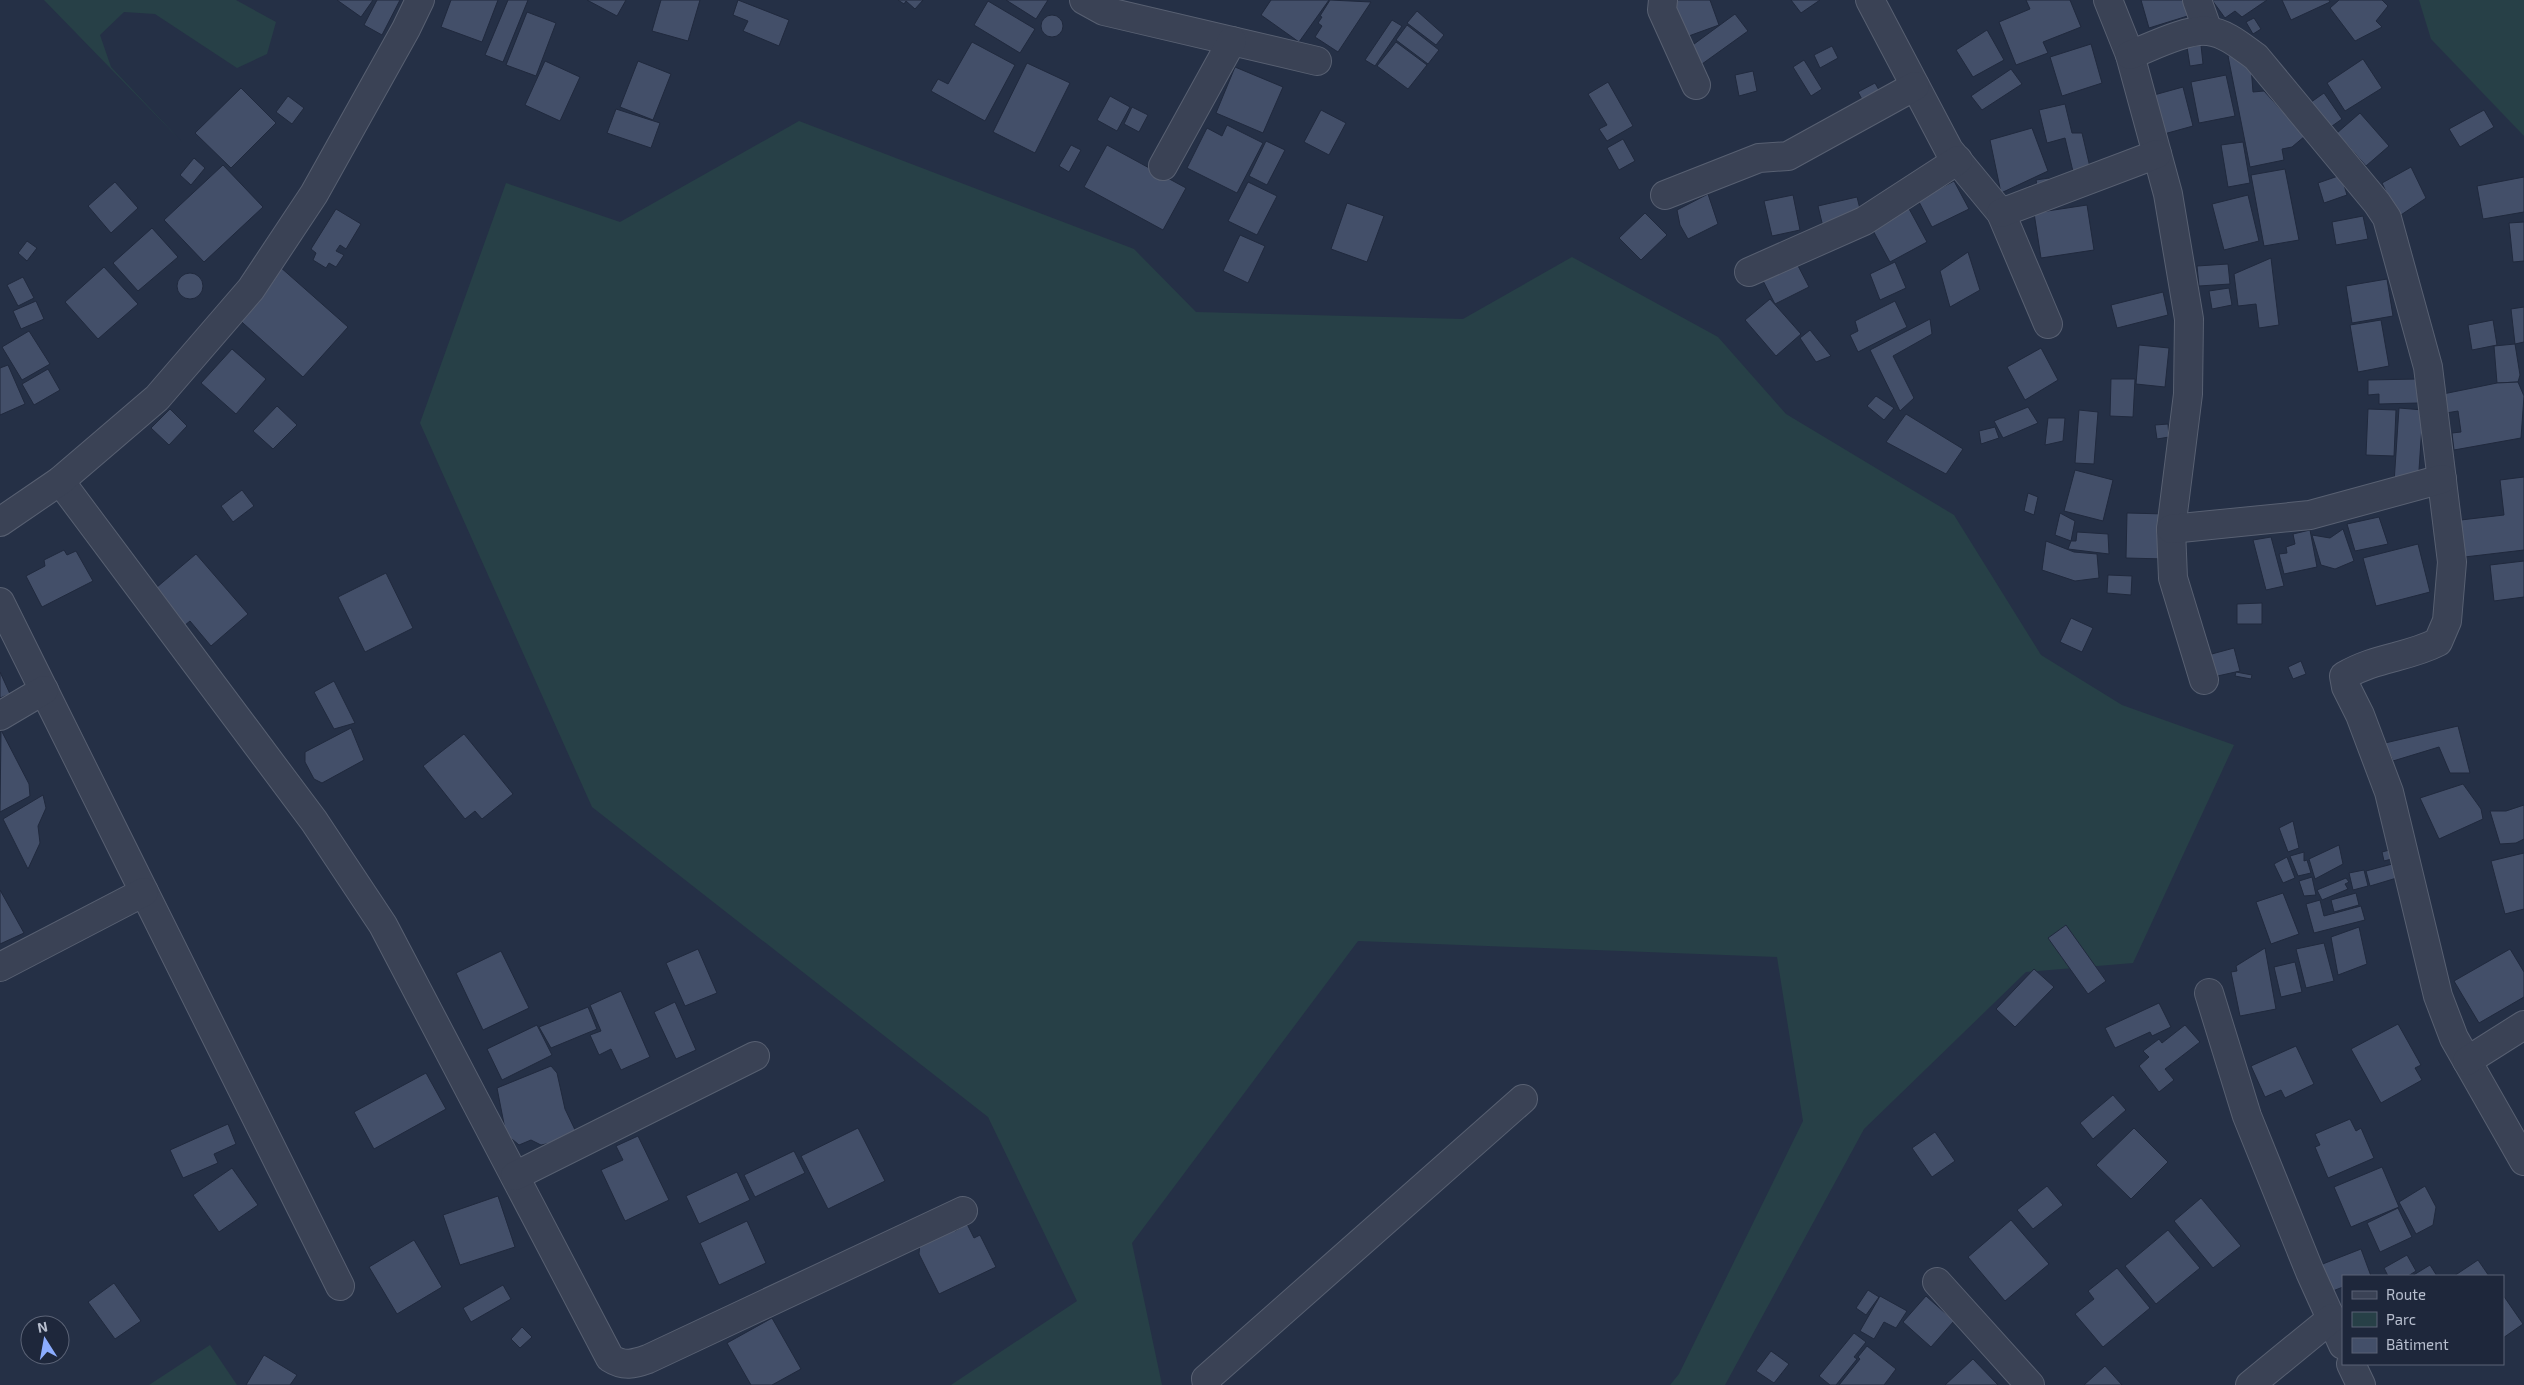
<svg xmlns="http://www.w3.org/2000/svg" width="2524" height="1385" font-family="'Exo 2',sans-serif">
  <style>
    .green { fill: #274047 }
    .building { fill: #434f69; stroke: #20293d }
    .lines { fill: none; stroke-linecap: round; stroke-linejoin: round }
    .minor-casing { stroke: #586072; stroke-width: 30 }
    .tertiary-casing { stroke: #586072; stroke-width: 30 }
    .minor { stroke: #3a4255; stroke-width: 28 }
    .tertiary { stroke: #3a4255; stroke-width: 28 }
  </style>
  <rect width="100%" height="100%" fill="#253046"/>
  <g class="green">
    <polygon points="44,0 236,0 276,22 267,54 237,68 155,14 124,12 100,35 111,67 182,142"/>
    <polygon points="2419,0 2524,0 2524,136 2431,39"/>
    <polygon points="799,121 1134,249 1196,312 1463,319 1572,257 1718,337 1786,414 1954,515 2041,655 2122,705 2234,745 2133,963 2026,972 1864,1129 1725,1385 1670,1385 1679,1374 1803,1121 1777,957 1358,941 1132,1243 1162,1385 951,1385 1077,1301 988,1117 592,807 420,423 506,183 620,222"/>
    <polygon points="210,1345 237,1385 149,1385"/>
  </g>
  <g class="building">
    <polygon points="337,0 373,0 361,17"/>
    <polygon points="377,0 400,0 382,35 364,25"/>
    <polygon points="451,0 498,0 482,42 441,27"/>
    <polygon points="508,0 528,0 503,62 485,55"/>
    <polygon points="587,0 626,0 617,16"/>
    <polygon points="661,0 700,0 688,41 652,31"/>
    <polygon points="738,0 789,20 779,46 743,31 748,21 733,15"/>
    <polygon points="898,0 923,0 915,9 906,1 904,4"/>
    <polygon points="1006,0 1048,0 1036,19"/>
    <polygon points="1271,0 1329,0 1299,42 1261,15"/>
    <polygon points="1330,0 1371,2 1338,52 1315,37 1322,26 1318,23 1322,17 1320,16"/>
    <polygon points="1676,0 1710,0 1719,25 1686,37 1672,1"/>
    <polygon points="1791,0 1820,0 1801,13"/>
    <polygon points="2026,0 2070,0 2081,27 2043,42 2048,53 2016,65 1999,22 2030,9"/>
    <polygon points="2141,0 2190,0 2194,14 2149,28"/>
    <polygon points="2212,0 2267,0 2242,17 2235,11 2225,18"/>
    <polygon points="2282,0 2329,0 2330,2 2291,20"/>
    <polygon points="2339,0 2382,0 2388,6 2376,21 2382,27 2355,41 2330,8"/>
    <polygon points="988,1 1035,29 1020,53 974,25"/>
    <polygon points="1417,11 1444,35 1436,45 1407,23"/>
    <polygon points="527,12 556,23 536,76 506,65"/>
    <polygon points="1735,14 1748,31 1702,64 1690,47"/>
    <circle cx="1052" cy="26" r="11"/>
    <polygon points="2254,18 2261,29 2253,34 2246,22"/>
    <polygon points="1392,20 1402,26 1375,66 1365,60"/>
    <polygon points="1407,25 1439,50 1428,64 1396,40"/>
    <polygon points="1987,30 2004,60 1973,77 1956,50"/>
    <polygon points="972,42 1015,65 985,121 931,91 938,79 948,84"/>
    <polygon points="1396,42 1427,65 1408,89 1377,66"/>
    <polygon points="2091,44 2102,83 2062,96 2050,57"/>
    <polygon points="2201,45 2203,64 2190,66 2187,47"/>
    <polygon points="1832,46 1838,58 1820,68 1814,55"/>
    <polygon points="2238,54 2251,66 2253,92 2264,91 2305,136 2292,147 2282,149 2284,160 2250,167 2228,56"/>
    <polygon points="2363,59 2382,88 2345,111 2327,83"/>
    <polygon points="1804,60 1822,89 1811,96 1793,67"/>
    <polygon points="545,61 580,77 560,121 525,105"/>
    <polygon points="638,61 671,74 653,120 620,107"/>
    <polygon points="1027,63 1070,83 1035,153 993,132"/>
    <polygon points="1235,67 1283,87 1263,133 1216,113"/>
    <polygon points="2011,69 2022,84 1982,110 1971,96"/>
    <polygon points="1753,71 1757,91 1739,96 1735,75"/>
    <polygon points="2226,75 2235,116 2199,123 2191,82"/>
    <polygon points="1608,82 1633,126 1607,141 1599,129 1607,125 1588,94"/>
    <polygon points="1875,83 1883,97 1866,107 1858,92"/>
    <polygon points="2183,87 2193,126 2164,134 2154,95"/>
    <polygon points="241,88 276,123 231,168 195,133"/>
    <polygon points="2324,93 2342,119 2325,131 2307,105"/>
    <polygon points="288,96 304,108 292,124 276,112"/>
    <polygon points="1110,96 1130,107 1117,131 1097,120"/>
    <polygon points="2065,104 2072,133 2082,133 2093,180 2076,184 2065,138 2047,143 2039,110"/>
    <polygon points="1132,107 1148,115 1139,132 1124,124"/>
    <polygon points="616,109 660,123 651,148 607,133"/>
    <polygon points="1321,110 1346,123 1329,155 1304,142"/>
    <polygon points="2484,110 2494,127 2460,147 2449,129"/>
    <polygon points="2360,113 2389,146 2366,166 2337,133"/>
    <polygon points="1227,125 1263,143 1237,193 1187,168 1207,128 1222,136"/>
    <polygon points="2032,128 2048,171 2001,193 1990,140"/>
    <polygon points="1623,139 1635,161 1619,170 1607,148"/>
    <polygon points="1266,141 1285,150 1267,185 1249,176"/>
    <polygon points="2243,142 2250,183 2228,187 2221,145"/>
    <polygon points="1071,145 1081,150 1069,172 1059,166"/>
    <polygon points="1107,145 1186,188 1163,230 1084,187"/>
    <polygon points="194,158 205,168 191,185 180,175"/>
    <polygon points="223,165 263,207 204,262 164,220"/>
    <polygon points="2411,167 2426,198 2398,217 2382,183"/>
    <polygon points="2285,169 2299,240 2264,246 2251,175"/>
    <polygon points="2341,175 2347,195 2324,203 2318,183"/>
    <polygon points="2524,177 2524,212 2483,219 2477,186"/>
    <polygon points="2049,178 2052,192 2030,197 2028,186 2037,185 2036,180"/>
    <polygon points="1954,181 1969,209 1932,227 1918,200"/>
    <polygon points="115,182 138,208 111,233 88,206"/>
    <polygon points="1248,182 1277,196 1257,235 1228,221"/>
    <polygon points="1708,194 1718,224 1688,239 1680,225 1677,210"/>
    <polygon points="1793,195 1800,230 1772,236 1764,201"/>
    <polygon points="2248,195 2259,241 2224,250 2212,204"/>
    <polygon points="1857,197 1862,217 1823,227 1818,206"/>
    <polygon points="1347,203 1384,216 1367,262 1331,249"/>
    <polygon points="1907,205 1927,242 1890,262 1870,225"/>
    <polygon points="2087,205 2094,250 2041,258 2034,213"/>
    <polygon points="336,209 361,224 346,249 340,245 336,251 344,255 336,267 329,263 326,268 313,260 316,253 311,249"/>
    <polygon points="1645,213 1667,235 1641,260 1619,238"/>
    <polygon points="2363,216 2368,239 2336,245 2332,222"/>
    <polygon points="2524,222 2524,261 2513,262 2509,223"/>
    <polygon points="152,228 178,257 138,291 113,263"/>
    <polygon points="1240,235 1265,246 1248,283 1223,271"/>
    <polygon points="27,241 37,248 27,261 18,253"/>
    <polygon points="1968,252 1980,290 1950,307 1940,271"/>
    <polygon points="1794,258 1809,287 1775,304 1760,275"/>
    <polygon points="2271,258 2279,325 2259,328 2256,304 2238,306 2234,274"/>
    <polygon points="1895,262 1906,288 1880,300 1870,274"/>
    <polygon points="2228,264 2230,284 2199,286 2197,266"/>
    <polygon points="279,266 348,327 303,377 234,315"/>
    <polygon points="104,267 138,304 98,339 65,302"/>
    <circle cx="190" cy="286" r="13"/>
    <polygon points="23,277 34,298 18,306 7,285"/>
    <polygon points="2387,279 2393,316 2352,323 2346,286"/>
    <polygon points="2229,288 2232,305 2212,309 2209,291"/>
    <polygon points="2163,292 2168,315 2117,328 2111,305"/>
    <polygon points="1770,299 1801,334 1776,356 1745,320"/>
    <polygon points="36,301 44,319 21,329 13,311"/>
    <polygon points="1895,301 1907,327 1858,352 1850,335 1858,331 1855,321"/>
    <polygon points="2524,307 2524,342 2515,344 2511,309"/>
    <polygon points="1930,319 1932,334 1893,356 1914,398 1900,411 1870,350"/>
    <polygon points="2381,320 2389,366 2358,372 2350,325"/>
    <polygon points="2493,320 2497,345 2472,350 2468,325"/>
    <polygon points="1810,330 1831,356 1816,362 1800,338"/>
    <polygon points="29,331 50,364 22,380 2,347"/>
    <polygon points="2515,344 2520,375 2518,382 2497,383 2494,346"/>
    <polygon points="2139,345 2169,348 2165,387 2136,384"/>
    <polygon points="2041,348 2058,380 2025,400 2007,367"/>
    <polygon points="232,349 266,379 236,414 201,383"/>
    <polygon points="8,365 25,404 0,415 0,368"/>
    <polygon points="48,369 60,390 34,405 22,384"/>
    <polygon points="2111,379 2135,379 2133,417 2110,416"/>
    <polygon points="2418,379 2418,403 2379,404 2379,394 2368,395 2368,380"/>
    <polygon points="2518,382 2524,396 2521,438 2454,450 2452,433 2461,432 2458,411 2446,413 2443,394 2497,383"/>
    <polygon points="1876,396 1894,408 1884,420 1867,406"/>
    <polygon points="277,406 297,425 273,449 253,431"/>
    <polygon points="2028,407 2038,423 2003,438 1994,421"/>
    <polygon points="2399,408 2423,410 2418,485 2394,483"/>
    <polygon points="170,409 187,426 169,445 151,428"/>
    <polygon points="2368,409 2396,410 2394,456 2366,455"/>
    <polygon points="2079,410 2098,412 2094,464 2075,463"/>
    <polygon points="1906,414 1963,449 1946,474 1886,442"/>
    <polygon points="2048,418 2065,418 2063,441 2045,445"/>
    <polygon points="2168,424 2169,437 2157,439 2155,425"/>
    <polygon points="1995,427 1999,438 1981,444 1979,431"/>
    <polygon points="2075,470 2113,480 2103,521 2064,511"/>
    <polygon points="2524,477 2524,550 2456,558 2452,521 2504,515 2500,480"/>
    <polygon points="242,490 254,506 233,522 221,506"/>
    <polygon points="2028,493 2038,497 2034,515 2024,511"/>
    <polygon points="2060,513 2075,521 2071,541 2055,535"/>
    <polygon points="2127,513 2166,514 2165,559 2126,558"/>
    <polygon points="2379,517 2388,544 2355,551 2347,524"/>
    <polygon points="2343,529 2354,561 2335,569 2321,565 2312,535 2330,538"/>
    <polygon points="2310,530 2317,567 2284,574 2279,554 2287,553 2286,547 2295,544 2293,534"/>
    <polygon points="2077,532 2108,534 2109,554 2068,549 2071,541 2076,541"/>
    <polygon points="2271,537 2284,586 2266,590 2253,540"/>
    <polygon points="2046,541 2074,552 2097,554 2099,578 2075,581 2042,570"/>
    <polygon points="2418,544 2430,592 2376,606 2363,558"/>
    <polygon points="64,550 67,555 76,551 93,581 42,607 26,576 45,566 44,560"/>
    <polygon points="196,554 248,614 211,646 190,621 167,640 137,604"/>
    <polygon points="2524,561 2524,597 2494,601 2490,565"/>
    <polygon points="386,573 413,628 365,652 338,597"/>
    <polygon points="2108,575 2132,576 2131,595 2107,593"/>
    <polygon points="2262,603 2262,624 2237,624 2237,604"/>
    <polygon points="2071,618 2093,628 2082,652 2060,642"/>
    <polygon points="2234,648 2240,671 2213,677 2208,655"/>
    <polygon points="2301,661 2306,674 2293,679 2288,667"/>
    <polygon points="0,672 10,694 0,698"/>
    <polygon points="2236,672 2252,675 2251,679 2235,676"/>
    <polygon points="334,681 355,723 334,729 314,692"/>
    <polygon points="2458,726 2470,773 2450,773 2439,747 2393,761 2385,743"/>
    <polygon points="351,728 364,760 322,783 314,779 305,762 305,752"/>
    <polygon points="1,730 29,784 30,796 0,812"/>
    <polygon points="464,734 513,794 482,819 475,811 465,819 423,766"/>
    <polygon points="2463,784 2481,809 2483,819 2439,839 2420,798"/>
    <polygon points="43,795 46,808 38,826 40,843 28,869 3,819"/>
    <polygon points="2524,805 2524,839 2516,843 2500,844 2490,811 2506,811"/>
    <polygon points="2293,821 2299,848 2288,852 2279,828"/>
    <polygon points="2339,845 2343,864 2315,879 2309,859"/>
    <polygon points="2397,848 2399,857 2384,861 2382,852"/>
    <polygon points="2304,852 2304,861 2307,860 2311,873 2298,876 2290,856"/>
    <polygon points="2524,853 2524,909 2505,914 2491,861"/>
    <polygon points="2287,857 2295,878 2283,883 2274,864"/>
    <polygon points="2396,863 2400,877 2370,886 2366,871"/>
    <polygon points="2364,870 2368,886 2353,890 2349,873"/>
    <polygon points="2312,877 2316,895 2304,896 2299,881"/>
    <polygon points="2346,878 2349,882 2345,884 2348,889 2322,900 2317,890"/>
    <polygon points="0,890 24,933 0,944"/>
    <polygon points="2283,893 2299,934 2271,944 2256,902"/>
    <polygon points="2356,893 2359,905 2334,912 2331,900"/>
    <polygon points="2320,900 2324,916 2361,906 2365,920 2314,933 2306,904"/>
    <polygon points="2066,925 2106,981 2088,994 2048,938"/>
    <polygon points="2359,927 2367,964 2338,975 2331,937"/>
    <polygon points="2324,943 2334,981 2306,988 2296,949"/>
    <polygon points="2265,948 2276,1009 2240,1016 2231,972 2237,971 2236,966"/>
    <polygon points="698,949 717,993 685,1006 666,963"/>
    <polygon points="2510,949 2524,972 2524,997 2479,1023 2454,981"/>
    <polygon points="501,951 529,1008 483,1030 456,973"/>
    <polygon points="2295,962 2302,992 2281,997 2274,967"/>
    <polygon points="2034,969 2054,987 2015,1027 1996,1009"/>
    <polygon points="621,991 650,1057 621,1070 611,1049 599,1055 590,1035 601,1031 590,1005"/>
    <polygon points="675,1002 696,1050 676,1059 654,1012"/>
    <polygon points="2159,1003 2171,1027 2152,1036 2150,1032 2115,1048 2105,1028"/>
    <polygon points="588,1007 597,1029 551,1048 539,1027"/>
    <polygon points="2398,1024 2421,1065 2415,1068 2422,1080 2381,1103 2351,1049"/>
    <polygon points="537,1025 552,1055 502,1080 487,1049"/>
    <polygon points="2185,1025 2200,1042 2165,1069 2174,1080 2159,1092 2139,1066 2149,1057 2143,1051 2159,1039 2162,1043"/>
    <polygon points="2296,1046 2314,1084 2285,1098 2281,1090 2265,1097 2251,1066"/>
    <polygon points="551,1066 557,1073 565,1109 576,1132 556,1142 541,1145 531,1140 519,1145 506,1134 497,1088"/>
    <polygon points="426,1073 446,1109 374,1149 354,1112"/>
    <polygon points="2113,1095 2126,1110 2093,1139 2080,1123"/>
    <polygon points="2350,1119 2356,1131 2361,1128 2374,1158 2328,1178 2315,1147 2320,1145 2315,1134"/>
    <polygon points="228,1124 236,1144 214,1154 218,1163 183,1178 170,1150"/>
    <polygon points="858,1128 885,1181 828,1209 801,1156"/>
    <polygon points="2134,1128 2168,1162 2131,1199 2096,1165"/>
    <polygon points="1935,1132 1955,1161 1932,1177 1912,1148"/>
    <polygon points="638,1136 669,1200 625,1221 601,1170 623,1160 616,1146"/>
    <polygon points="794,1151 805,1173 755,1197 744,1175"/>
    <polygon points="2382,1167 2399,1207 2351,1227 2334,1187"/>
    <polygon points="232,1168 258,1205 219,1232 193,1195"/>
    <polygon points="737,1172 750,1200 699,1224 686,1196"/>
    <polygon points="2047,1186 2063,1205 2033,1229 2017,1210"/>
    <polygon points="2425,1186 2436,1207 2433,1225 2416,1234 2399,1202"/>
    <polygon points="498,1196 515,1247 460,1265 443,1215"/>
    <polygon points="2201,1198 2241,1246 2213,1268 2174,1221"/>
    <polygon points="2398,1208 2412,1237 2380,1252 2367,1223"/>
    <polygon points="2011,1220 2049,1264 2005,1301 1968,1257"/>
    <polygon points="747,1221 766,1263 719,1285 700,1243"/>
    <polygon points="967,1224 974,1238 980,1235 996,1267 939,1294 919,1254 920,1242 952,1226 955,1231"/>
    <polygon points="2168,1230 2200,1268 2156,1304 2125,1266"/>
    <polygon points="414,1240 442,1287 397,1314 369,1267"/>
    <polygon points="2361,1249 2371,1276 2343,1276 2343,1287 2325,1294 2315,1267"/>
    <polygon points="2407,1255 2416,1271 2408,1276 2388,1276 2384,1268"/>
    <polygon points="2478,1260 2489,1276 2454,1276"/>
    <polygon points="2430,1265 2437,1276 2412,1276"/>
    <polygon points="2117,1268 2150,1308 2103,1347 2075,1314 2094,1299 2088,1291"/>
    <polygon points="114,1283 141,1321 115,1339 88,1302"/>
    <polygon points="503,1285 511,1299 471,1322 463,1308"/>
    <polygon points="1868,1290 1879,1297 1866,1315 1856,1308"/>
    <polygon points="2503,1295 2523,1324 2503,1338"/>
    <polygon points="1880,1296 1907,1311 1896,1328 1884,1322 1874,1339 1860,1331"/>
    <polygon points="1926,1296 1954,1321 1931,1347 1903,1322"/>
    <polygon points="772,1318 801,1369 772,1385 751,1385 727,1343"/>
    <polygon points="522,1327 532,1337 520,1348 511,1339"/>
    <polygon points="1854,1333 1866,1342 1854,1357 1857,1359 1836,1385 1830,1385 1819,1376"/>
    <polygon points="1867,1346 1896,1369 1884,1385 1839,1385 1860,1359 1858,1357"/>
    <polygon points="1771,1351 1789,1364 1774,1383 1756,1371"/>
    <polygon points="264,1355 297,1375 290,1385 246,1385"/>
    <polygon points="1973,1359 1998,1385 1945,1385"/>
    <polygon points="2105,1366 2122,1385 2084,1385"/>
  </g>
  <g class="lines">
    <g class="minor-casing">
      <g id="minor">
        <polyline points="1084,0 1104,11 1317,61"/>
        <polyline points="1663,0 1662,10 1696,85"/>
        <polyline points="1870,0 1949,150 2001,213 2048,324"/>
        <polyline points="2108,0 2130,55 2168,194 2189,319 2188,394 2171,529 2173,578 2204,680"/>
        <polyline points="2197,0 2208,31"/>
        <path d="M2130,55C2151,47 2186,29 2208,31C2226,33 2242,47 2256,57L2377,203L2387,218L2428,367L2452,562L2447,621L2438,642C2407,658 2376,657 2344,676L2346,687L2360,715L2389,792L2438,996L2454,1038L2524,1161"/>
        <polyline points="1163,166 1232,41"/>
        <polyline points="1665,195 1759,158 1788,156 1915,86"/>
        <polyline points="2001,213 2157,154"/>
        <polyline points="1749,272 1864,221 1958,160"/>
        <path d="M60,481L314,821L383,925L610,1358C624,1367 634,1364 648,1359L963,1211"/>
        <polyline points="2171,529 2310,515 2442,479"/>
        <polyline points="0,602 340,1286"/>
        <polyline points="0,716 44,690"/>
        <polyline points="0,967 144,892"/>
        <polyline points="2209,993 2247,1116 2310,1272 2343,1345"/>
        <polyline points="2467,1061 2524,1025"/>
        <polyline points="515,1176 755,1056"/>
        <polyline points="1937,1282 2030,1385"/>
        <polyline points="2351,1364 2361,1385"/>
        <polyline points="1207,1385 1206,1379 1523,1099"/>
        <polyline points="2250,1385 2332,1318"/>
      </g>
    </g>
    <g class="tertiary-casing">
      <polyline id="tertiary" points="0,522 60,481 157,398 251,289 314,194 406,29 420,0"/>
    </g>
    <use href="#minor" class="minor"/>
    <use href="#tertiary" class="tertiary"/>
  </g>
  <rect x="2342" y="1275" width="162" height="90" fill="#1e273b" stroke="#5b6376"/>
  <rect x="2352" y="1291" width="25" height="8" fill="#3a4255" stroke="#5b6376"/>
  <text x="2386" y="1300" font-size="15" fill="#b7bece">Route</text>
  <rect x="2352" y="1312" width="25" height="15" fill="#274047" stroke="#5b6376"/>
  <text x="2386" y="1325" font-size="15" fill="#b7bece">Parc</text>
  <rect x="2352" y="1338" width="25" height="15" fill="#434f69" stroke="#5b6376"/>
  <text x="2386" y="1350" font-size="15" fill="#b7bece">Bâtiment</text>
  <g transform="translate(45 1340) rotate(349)"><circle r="24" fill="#1e273b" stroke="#5b6376"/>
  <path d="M0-4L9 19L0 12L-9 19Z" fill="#8cadff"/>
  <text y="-8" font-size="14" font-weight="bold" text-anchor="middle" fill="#b7bece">N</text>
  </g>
</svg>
